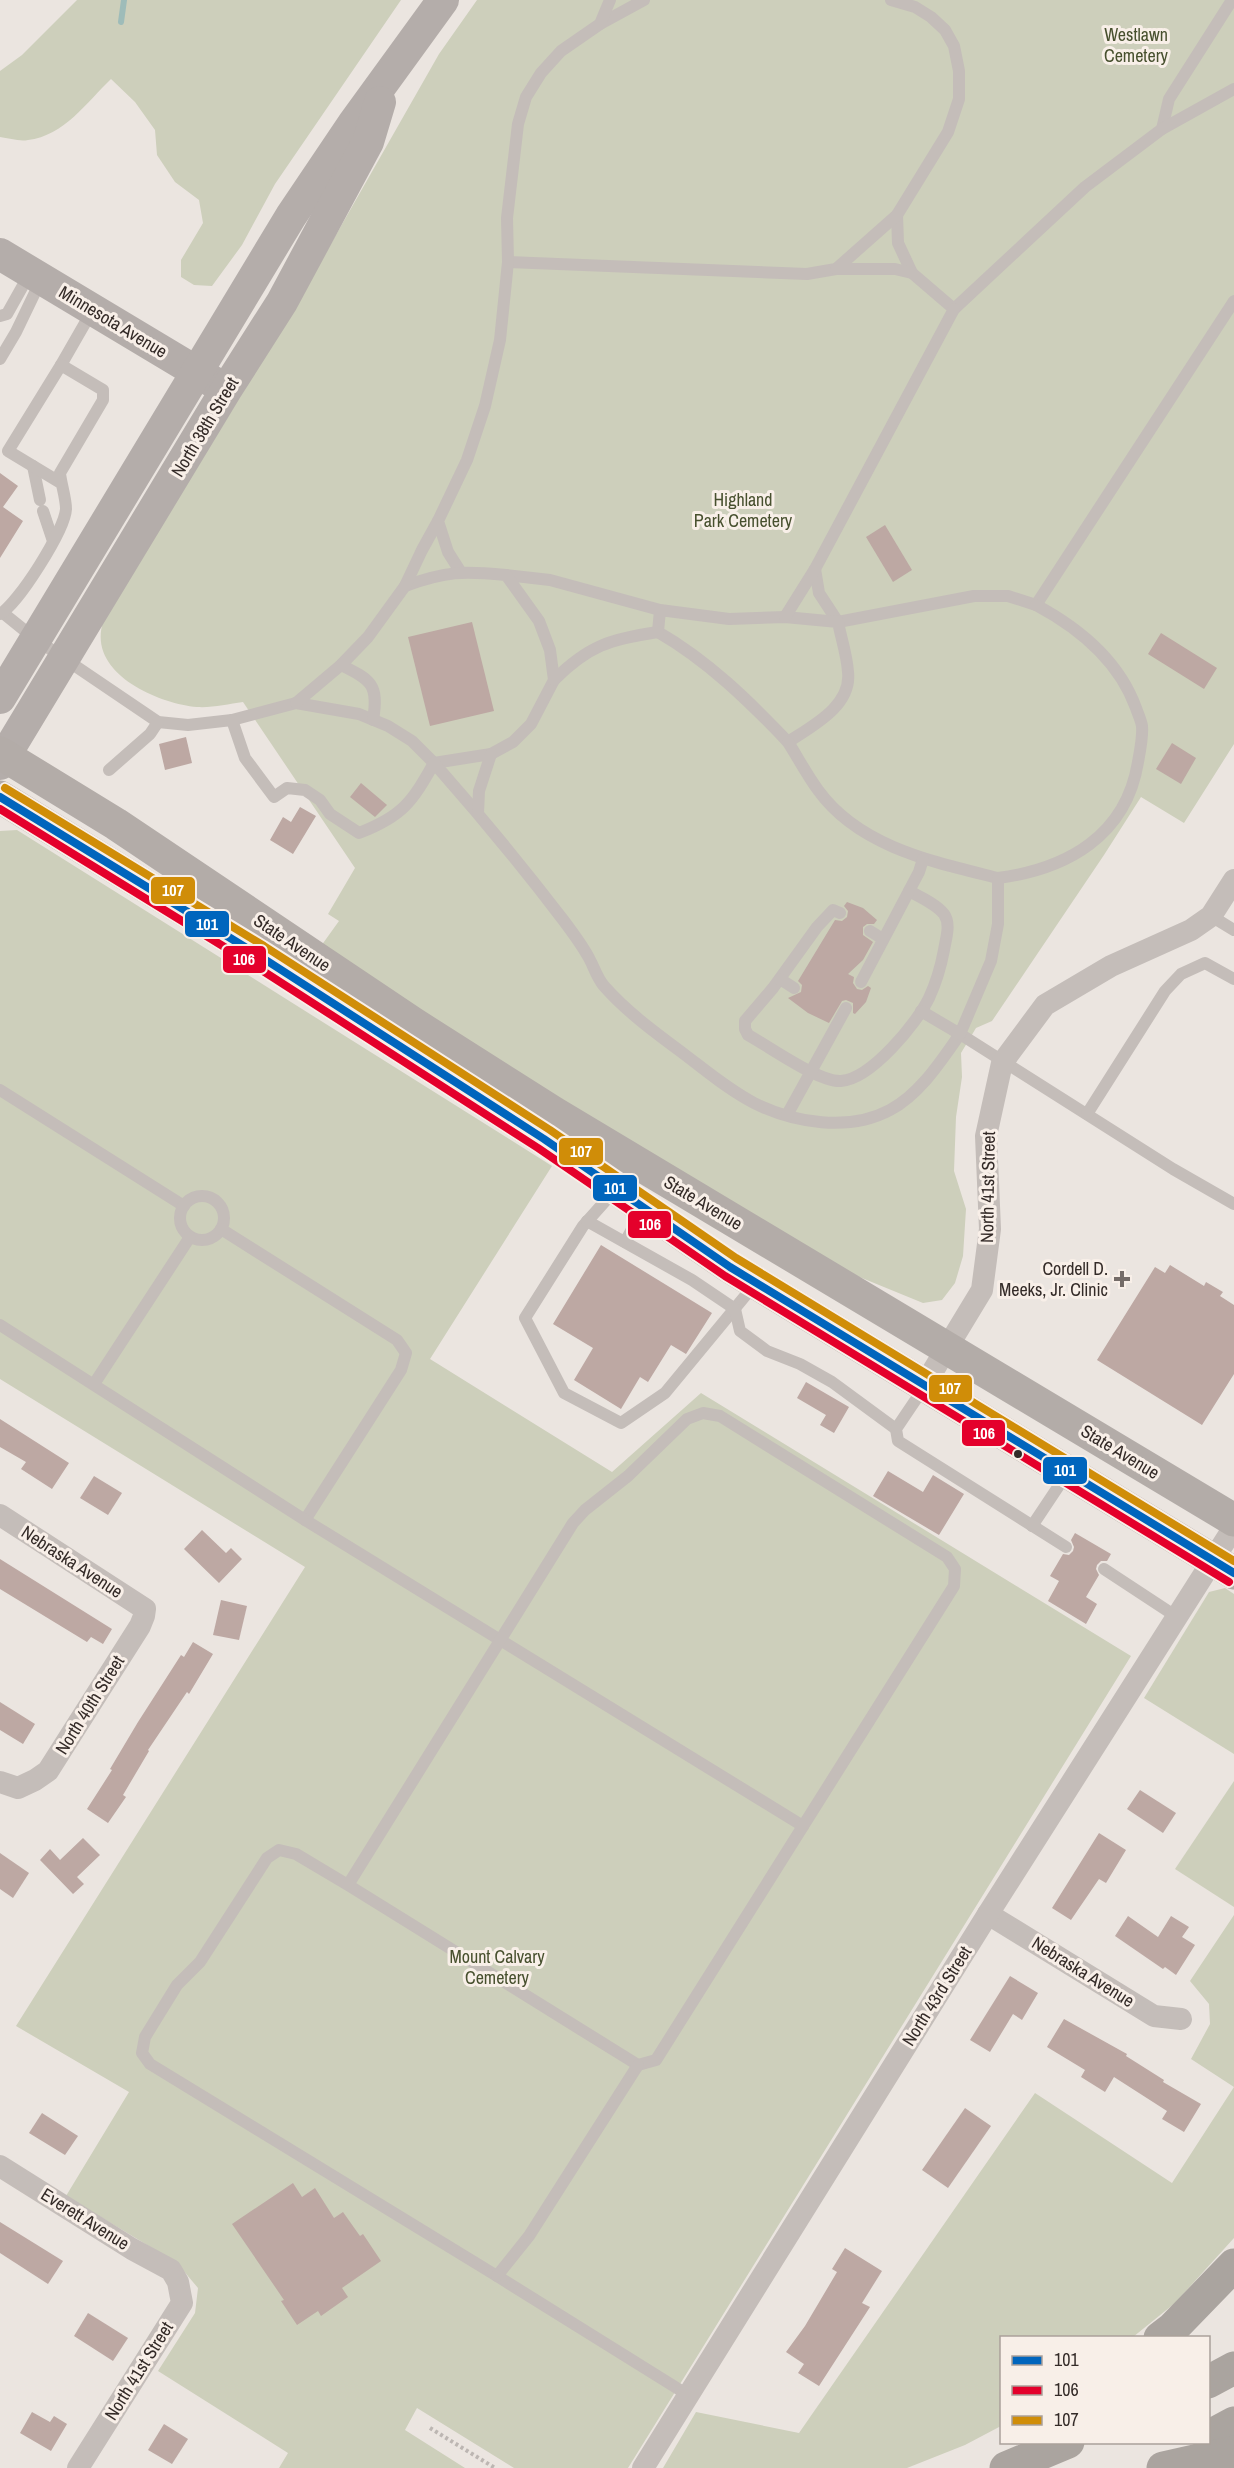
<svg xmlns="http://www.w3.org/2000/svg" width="1234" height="2468" font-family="'Archivo Narrow',sans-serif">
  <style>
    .green { fill: #cdcfbb }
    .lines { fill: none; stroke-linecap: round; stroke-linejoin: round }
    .stream { stroke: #9ebcb9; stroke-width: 6 }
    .building { fill: #bda8a3 }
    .path { stroke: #bcb6b2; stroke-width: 4; stroke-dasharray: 3 3; stroke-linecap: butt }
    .lane { stroke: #c4bdb9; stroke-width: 12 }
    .street { stroke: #c4bdb9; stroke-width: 22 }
    .secondary { stroke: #b4adaa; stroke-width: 32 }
    .primary { stroke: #b3aca8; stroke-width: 33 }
    .highway { stroke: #aaa49f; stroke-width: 33 }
    .bus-1-casing { stroke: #f8efe8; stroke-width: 12 }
    .bus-2-casing { stroke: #f8efe8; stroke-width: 12 }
    .bus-3-casing { stroke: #f8efe8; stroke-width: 12 }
    .bus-1 { stroke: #0065bd; stroke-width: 8 }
    .bus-2 { stroke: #e4002b; stroke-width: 8 }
    .bus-3 { stroke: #d08d08; stroke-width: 8 }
    .poi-dot { fill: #746c68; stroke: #f8efe8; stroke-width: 2 }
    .bus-dot { fill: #342b28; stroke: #f8efe8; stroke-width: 2 }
    .labels { text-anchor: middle; stroke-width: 6; stroke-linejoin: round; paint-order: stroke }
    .park-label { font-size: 18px; fill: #47502e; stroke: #f8efe8 }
    .street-label { font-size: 18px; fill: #342b28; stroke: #f8efe8 }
    .poi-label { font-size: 18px; fill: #342b28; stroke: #f8efe8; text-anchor: end }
    .line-badge { stroke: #f8efe8; stroke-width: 2 }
    .badge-label { font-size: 16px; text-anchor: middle; font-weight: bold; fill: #fff }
  </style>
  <rect width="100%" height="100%" fill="#ebe5e0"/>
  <g class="green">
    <path d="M77,0H401L275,184L242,245L212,286L194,285L181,277V260L203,223L199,200L175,182L157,155L155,130L135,102L111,79C87,102 64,136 28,140C20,142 9,138 0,137V71L22,55Z"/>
    <path d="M477,0H1234V744L1184,823L1141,797L1104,855L992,1021L976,1028L961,1053L962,1077L956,1117L954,1171L966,1209L963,1256L955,1283L942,1300L923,1303L835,1267L510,1069L321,946L339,921L328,914L355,868L243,702C228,704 212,708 197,707C157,703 87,673 103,622L300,298L439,54Z"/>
    <polygon points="17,830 552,1166 430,1359 612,1472 701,1393 1131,1656 628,2468 514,2468 417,2408 405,2430 465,2468 279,2468 288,2453 158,2371 195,2313 198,2288 177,2263 66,2196 129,2092 16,2026 305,1567 0,1379 0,831"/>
    <polygon points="1225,1588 1234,1594 1234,1754 1144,1698 1209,1592"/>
    <polygon points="1234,1781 1234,1907 1175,1869"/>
    <polygon points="1234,1915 1234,2238 1175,2303 1133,2337 1002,2338 1001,2426 965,2445 907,2468 663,2468 696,2412 799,2433 1035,2093 1172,2183 1234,2087 1191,2059 1210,2024 1209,2004 1190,1981"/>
  </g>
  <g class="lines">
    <polyline class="stream" points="121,22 124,0"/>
  </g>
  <g class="building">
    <polygon points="0,473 18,486 3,507 23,521 0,558"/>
    <polygon points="885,525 912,570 893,582 866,537"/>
    <polygon points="472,622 494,711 430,726 408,637"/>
    <polygon points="1161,633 1217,668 1204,689 1148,654"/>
    <polygon points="186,737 192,763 165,770 159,744"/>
    <polygon points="1172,743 1196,758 1181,784 1156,769"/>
    <polygon points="361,783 387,805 375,817 350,797"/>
    <polygon points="300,807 316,816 293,854 270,840 283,817 291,822"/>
    <polygon points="847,902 863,908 877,920 874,924 867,924 863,927 863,935 873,942 863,960 848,974 854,977 853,983 857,989 862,990 868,986 871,988 866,1002 855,1014 853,1013 853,1003 846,1000 842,1001 829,1023 808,1013 788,998 801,992 802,985 798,981 835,920 842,921 847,917 848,911 844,906"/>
    <polygon points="601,1245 712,1313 686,1354 671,1345 648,1382 640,1377 621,1409 574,1380 593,1348 553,1324"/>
    <polygon points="1170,1265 1204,1286 1206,1282 1223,1292 1220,1296 1234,1305 1234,1374 1202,1425 1097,1360 1155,1267 1165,1273"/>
    <polygon points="806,1382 849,1407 834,1433 820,1425 826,1415 797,1398"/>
    <polygon points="0,1419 69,1463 52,1489 21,1469 26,1462 0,1447"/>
    <polygon points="888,1471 923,1492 933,1475 964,1494 939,1535 873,1496"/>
    <polygon points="94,1476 122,1493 108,1515 80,1498"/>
    <polygon points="202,1530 226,1553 231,1548 242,1559 219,1583 184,1549"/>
    <polygon points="1075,1533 1111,1554 1107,1561 1101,1561 1097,1565 1096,1569 1099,1575 1086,1597 1097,1604 1086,1624 1048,1601 1059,1581 1050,1576 1063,1554 1069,1555 1073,1551 1074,1547 1071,1540"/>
    <polygon points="0,1559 112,1629 103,1644 91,1637 87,1642 0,1589"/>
    <polygon points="221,1600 247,1606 239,1640 213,1635"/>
    <polygon points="193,1642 213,1654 189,1694 187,1692 148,1750 149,1751 123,1795 126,1797 108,1823 87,1809 112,1770 110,1769 138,1722 181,1655 184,1657"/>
    <polygon points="0,1702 35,1724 23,1744 0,1730"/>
    <polygon points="1140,1790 1176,1813 1163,1833 1127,1809"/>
    <polygon points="1099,1833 1126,1850 1106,1883 1099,1879 1071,1920 1052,1908"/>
    <polygon points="83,1838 100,1855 77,1877 84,1884 73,1894 40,1860 50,1849 60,1860"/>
    <polygon points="0,1853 29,1873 13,1898 0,1889"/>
    <polygon points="1128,1916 1158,1937 1171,1916 1189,1927 1182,1937 1195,1945 1176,1975 1165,1967 1163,1969 1115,1936"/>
    <polygon points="1010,1976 1038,1993 1022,2020 1013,2014 990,2052 970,2040"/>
    <polygon points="1064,2019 1127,2054 1126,2056 1164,2080 1163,2082 1201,2104 1184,2132 1162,2119 1167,2111 1114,2077 1105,2092 1081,2077 1085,2070 1047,2047"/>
    <polygon points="965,2108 991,2126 948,2188 922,2170"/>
    <polygon points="42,2113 78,2136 65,2155 29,2133"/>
    <polygon points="293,2183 302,2197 315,2188 334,2218 343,2212 360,2236 363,2234 381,2261 342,2288 348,2297 321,2316 318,2311 297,2325 281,2301 284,2300 232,2224"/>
    <polygon points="0,2222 63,2261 48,2284 0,2253"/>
    <polygon points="845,2248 882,2271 862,2303 870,2307 819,2386 798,2373 804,2364 786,2352 805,2326 837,2272 832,2269"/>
    <polygon points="88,2313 128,2338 113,2361 74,2336"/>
    <polygon points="32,2412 50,2422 54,2416 67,2424 51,2451 20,2433"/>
    <polygon points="164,2424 188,2439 172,2464 148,2450"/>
  </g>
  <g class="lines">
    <polyline class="path" points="430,2428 495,2468"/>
    <g class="lane">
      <polyline points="600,24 644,0"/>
      <polyline points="1162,129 1169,99 1232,0"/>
      <polyline points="897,215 898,243 912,273"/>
      <polyline points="508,262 807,274 836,269 897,215 948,132 959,99 959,71 954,46 945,30 931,17 915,7 891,0"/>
      <polyline points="836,269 895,269 912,273 954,309 1085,187 1162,129 1234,89"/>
      <polyline points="0,316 7,314 30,273"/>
      <polyline points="0,359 16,332 41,280"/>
      <polyline points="61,365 92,311"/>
      <polyline points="33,466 40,500"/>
      <polyline points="43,511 53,541"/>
      <polyline points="815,569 819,593 838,622 974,596 1008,596 1036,605 1234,301"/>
      <polyline points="460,571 448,552 438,521 467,460 485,406 500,340 508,262 507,218 518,124 526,97 541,73 561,51 600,24 610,0"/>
      <path d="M506,575L550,580L660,610L658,632C708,661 748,700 788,742C812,726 852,706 848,672C847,655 841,638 838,622L785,617L729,619L660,610"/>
      <path d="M3,613L34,638L158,722L188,725L232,720L296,703L359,714L388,726L412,741L434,763L491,754L513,742L531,724L554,680L550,650L539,621L506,575C462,571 447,571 405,586"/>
      <path d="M0,614C18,604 65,530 66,509C66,498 61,484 60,473L103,400V390L61,365L8,451L61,483"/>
      <polyline points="785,617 815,569 954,309"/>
      <path d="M341,665C371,680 379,684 373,720"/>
      <path d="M554,680C588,646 610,639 658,632"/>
      <polyline points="296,703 341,665 368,637 405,586 422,550 438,521"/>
      <path d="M232,720L245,758L274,797L287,788L305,790L320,800L330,814L359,833C403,816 412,802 434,763C479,814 522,866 564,921C573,933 582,945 589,958C594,967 597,978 604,986C626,1011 653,1031 680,1051C704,1069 727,1089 754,1103C794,1123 849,1132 890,1110C920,1094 941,1061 960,1034L1173,1169L1234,1204"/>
      <path d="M788,742C798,758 807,775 818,790C859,847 934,862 998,878"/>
      <polyline points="109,770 150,734 158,722"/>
      <polyline points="478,813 479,791 491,754"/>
      <path d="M840,913L833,910L817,927L773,988L745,1021V1029L748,1035C770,1047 818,1082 841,1081C871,1079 917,1023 929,998C936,983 941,966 944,950C946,938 951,924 944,914C936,904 920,897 909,891"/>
      <polyline points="1211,916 1234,930"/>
      <polyline points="870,931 883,939"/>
      <polyline points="780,979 794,988"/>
      <polyline points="861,982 919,872 923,859"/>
      <path d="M921,1011L960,1034L991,961L998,924V878C1067,869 1126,836 1138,762C1140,751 1143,737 1142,726C1141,720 1138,714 1136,708C1119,661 1079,628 1036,605"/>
      <polyline points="0,1090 184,1206"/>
      <polyline points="1087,1114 1165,991 1181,974 1205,963 1234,979"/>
      <polyline points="787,1115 846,1008"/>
      <polyline points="616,1189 583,1226 525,1318 564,1393 621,1423 665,1393 755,1284"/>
      <circle cx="202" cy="1218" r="22"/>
      <polyline points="587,1221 692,1280 735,1309 740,1331 767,1351 800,1364 832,1382 896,1429"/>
      <polyline points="221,1229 397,1340 406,1353 401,1370 305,1520"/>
      <polyline points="625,1242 643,1209"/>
      <polyline points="0,1325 305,1520 803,1826"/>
      <polyline points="94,1384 190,1237"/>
      <polyline points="925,1386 896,1429 898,1441 1066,1547"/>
      <polyline points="1032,1526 1068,1472"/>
      <polyline points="1104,1569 1177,1617"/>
      <polyline points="348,1885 573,1523 585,1510 628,1476 687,1419 703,1413 720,1416 947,1557 955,1569 954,1586 656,2060 638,2065 348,1885 296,1854 279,1850 267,1858 200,1962 177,1985 145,2037 142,2053 150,2064 497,2276 688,2395"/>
      <polyline points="497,2276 529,2236 638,2065"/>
    </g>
    <g class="street">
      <polyline points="925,1384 982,1290 990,1229 986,1136 1002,1063 1045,1005 1111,966 1191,930 1211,916 1234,880"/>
      <polyline points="0,1515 145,1609 144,1616 140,1626 48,1771 35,1780 18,1788 0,1782"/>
      <polyline points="988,1914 1154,2016 1181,2019"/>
      <polyline points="0,2166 132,2249 171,2270 178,2282 182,2303 78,2468"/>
      <polyline points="643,2468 988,1914 1234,1527"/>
    </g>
    <g class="secondary">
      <polyline points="0,254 215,383"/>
      <polyline points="0,698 291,216 353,124 443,0"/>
      <polyline points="0,764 226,390 282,302 368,142 380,102"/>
    </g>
    <g class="primary">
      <polyline points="0,753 116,824 414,1024 554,1113 1234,1520"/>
      <polyline points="0,797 258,955 544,1139 730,1267 1234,1573"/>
    </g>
    <g class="highway">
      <polyline points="1160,2338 1173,2328 1234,2265"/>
      <polyline points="1208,2382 1234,2368"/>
      <polyline points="1208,2437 1234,2423"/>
      <polyline points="1006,2468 1068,2442"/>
      <polyline points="1163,2468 1234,2452"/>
    </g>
    <g class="bus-1-casing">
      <polyline id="bus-1" points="0,797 258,955 544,1139 730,1267 1234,1573"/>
    </g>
    <g class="bus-2-casing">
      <polyline id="bus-2" points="0,809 252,964 538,1148 725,1276 1229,1582"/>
    </g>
    <g class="bus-3-casing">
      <polyline id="bus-3" points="5,788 264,946 550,1130 736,1258 1234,1561"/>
    </g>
    <use href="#bus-1" class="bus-1"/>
    <use href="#bus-2" class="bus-2"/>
    <use href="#bus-3" class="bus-3"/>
  </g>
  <path class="poi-dot" d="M1119 1270h6v6h6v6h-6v6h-6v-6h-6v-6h6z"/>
  <circle class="bus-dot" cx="1018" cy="1454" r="5"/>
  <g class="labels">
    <g class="park-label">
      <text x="1136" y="41">Westlawn<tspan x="1136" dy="21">Cemetery</tspan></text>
      <text x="743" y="506">Highland<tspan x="743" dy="21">Park Cemetery</tspan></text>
      <text x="497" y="1963">Mount Calvary<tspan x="497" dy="21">Cemetery</tspan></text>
    </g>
    <g class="street-label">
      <text transform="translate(113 322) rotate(31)" y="6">Minnesota Avenue</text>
      <text transform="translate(205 427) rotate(-59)" y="6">North 38th Street</text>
      <text transform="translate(292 943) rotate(34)" y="6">State Avenue</text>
      <text transform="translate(988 1187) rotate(-89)" y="6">North 41st Street</text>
      <text transform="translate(703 1203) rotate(31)" y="6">State Avenue</text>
      <text transform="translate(1120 1452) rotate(31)" y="6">State Avenue</text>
      <text transform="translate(72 1562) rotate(33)" y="6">Nebraska Avenue</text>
      <text transform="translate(90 1705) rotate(-58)" y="6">North 40th Street</text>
      <text transform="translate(1083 1972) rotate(32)" y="6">Nebraska Avenue</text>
      <text transform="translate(937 1996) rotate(-58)" y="6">North 43rd Street</text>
      <text transform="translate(85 2219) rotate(32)" y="6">Everett Avenue</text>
      <text transform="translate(139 2371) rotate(-58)" y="6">North 41st Street</text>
    </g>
    <g class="poi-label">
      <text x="1108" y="1275">Cordell D.<tspan x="1108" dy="21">Meeks, Jr. Clinic</tspan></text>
    </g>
  </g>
  <g class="line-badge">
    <rect x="150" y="876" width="46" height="29" rx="6" fill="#d08d08"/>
    <rect x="184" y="910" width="46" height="28" rx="6" fill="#0065bd"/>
    <rect x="222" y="945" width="45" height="29" rx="6" fill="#e4002b"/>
    <rect x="558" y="1137" width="46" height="29" rx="6" fill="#d08d08"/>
    <rect x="592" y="1174" width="46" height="28" rx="6" fill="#0065bd"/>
    <rect x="627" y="1210" width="45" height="29" rx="6" fill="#e4002b"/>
    <rect x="928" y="1374" width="45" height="29" rx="6" fill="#d08d08"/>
    <rect x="961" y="1419" width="45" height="28" rx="6" fill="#e4002b"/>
    <rect x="1042" y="1456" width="46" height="29" rx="6" fill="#0065bd"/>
  </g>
  <g class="badge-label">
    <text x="173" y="896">107</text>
    <text x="207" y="930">101</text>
    <text x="244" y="965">106</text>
    <text x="581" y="1157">107</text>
    <text x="615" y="1194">101</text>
    <text x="650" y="1230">106</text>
    <text x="950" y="1394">107</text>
    <text x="984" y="1439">106</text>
    <text x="1065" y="1476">101</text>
  </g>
  <rect x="1000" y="2336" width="210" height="108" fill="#f8efe8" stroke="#aaa19b" stroke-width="1.5"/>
  <rect x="1012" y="2356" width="30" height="9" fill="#0065bd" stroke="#aaa19b" stroke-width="1.5"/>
  <text x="1054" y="2366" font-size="18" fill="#342b28">101</text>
  <rect x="1012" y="2386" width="30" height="9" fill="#e4002b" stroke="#aaa19b" stroke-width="1.5"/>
  <text x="1054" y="2396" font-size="18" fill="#342b28">106</text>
  <rect x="1012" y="2416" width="30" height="9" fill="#d08d08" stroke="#aaa19b" stroke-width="1.5"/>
  <text x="1054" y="2426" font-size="18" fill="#342b28">107</text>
</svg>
